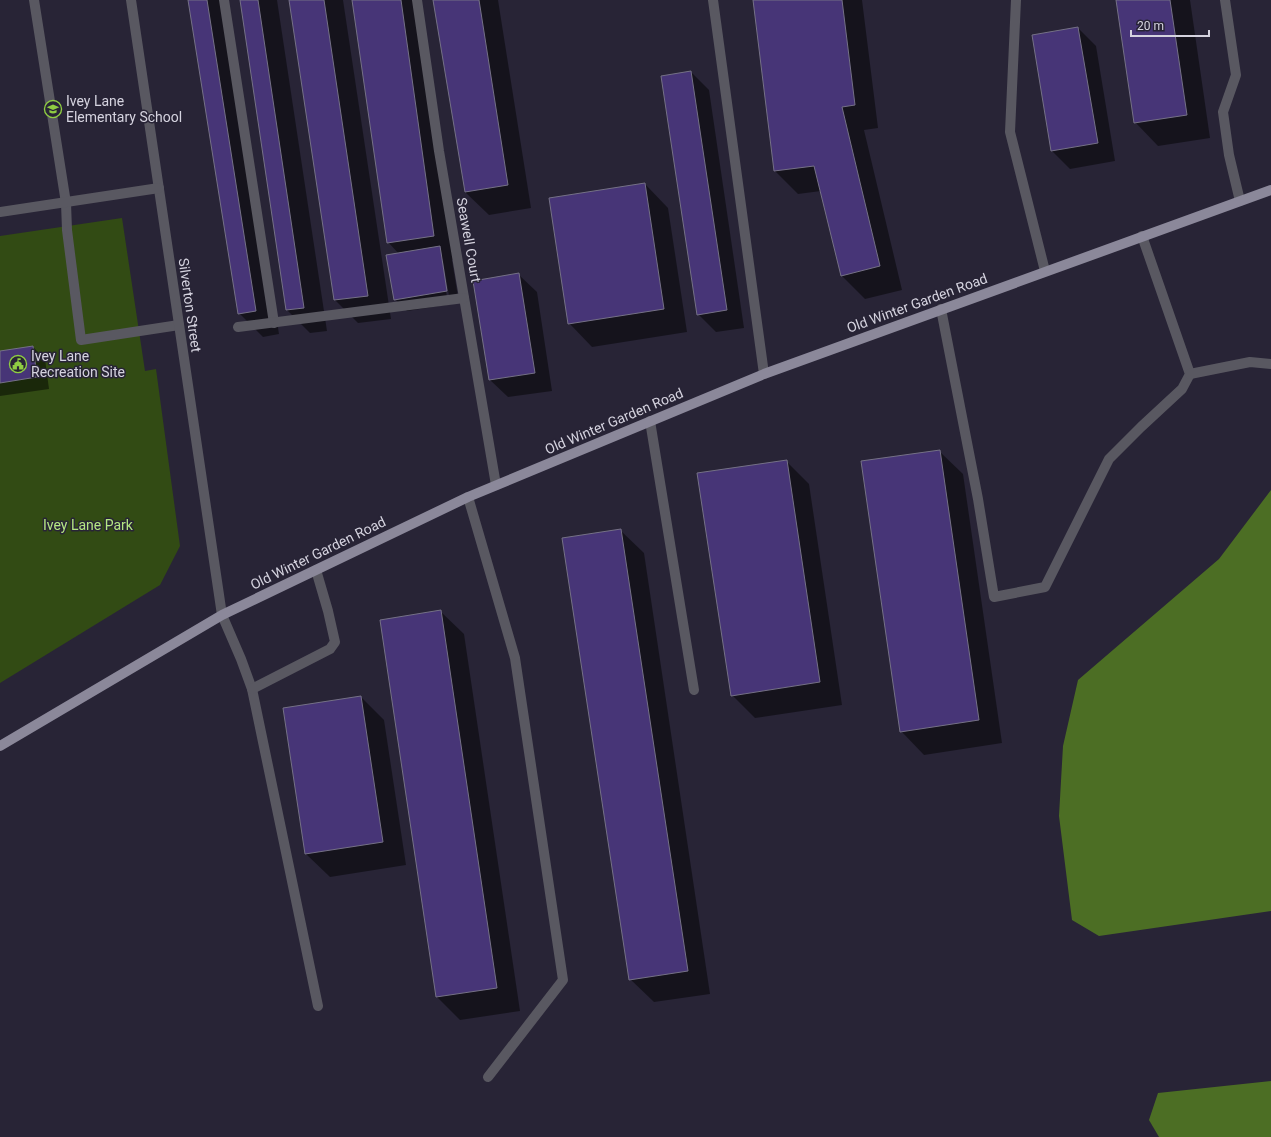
<svg xmlns="http://www.w3.org/2000/svg" width="1271" height="1137" font-family="Roboto,sans-serif">
  <style>
    .green { fill: #324b14 }
    .water { fill: #4c6e24 }
    .shadow { fill: #0007; fill-rule: evenodd }
    .building { fill: #473577; stroke: #757186 }
    .lines { fill: none; stroke-linecap: round; stroke-linejoin: round }
    .minor { stroke: #595861; stroke-width: 10 }
    .major { stroke: #8b889a; stroke-width: 10 }
    .labels { text-anchor: middle; stroke-width: 3; stroke-linejoin: round; paint-order: stroke }
    .poi-label { font-size: 14px; fill: #d5d3df; stroke: #282436; text-anchor: start }
    .street-label { font-size: 14px; fill: #d5d3df; stroke: #282436 }
    .park-label { font-size: 14px; fill: #b4e682; stroke: #282436 }
  </style>
  <rect width="100%" height="100%" fill="#282436"/>
  <polygon class="green" points="122,218 145,371 156,369 180,546 160,585 0,683 0,236"/>
  <g class="water">
    <polygon points="1271,490 1271,911 1099,936 1072,920 1059,816 1063,746 1078,680 1219,559"/>
    <polygon points="1271,1081 1271,1137 1159,1137 1149,1120 1158,1093"/>
  </g>
  <g class="shadow">
    <polygon points="189,0 226,0 279,334 263,337 239,313"/>
    <polygon points="241,0 277,0 327,331 310,333 287,310"/>
    <polygon points="290,0 343,0 391,319 358,323 335,300"/>
    <path d="M353,0H420L457,259L452,260L459,303L407,311L395,299L399,254L388,242ZM441,261H443L449,296L447,297Z"/>
    <polygon points="434,0 498,0 531,208 489,215 465,192"/>
    <polygon points="754,0 862,0 878,128 864,130 902,290 865,299 841,275 821,191 798,194 774,170"/>
    <polygon points="1117,0 1190,0 1210,138 1158,146 1135,122"/>
    <polygon points="1078,28 1096,46 1115,161 1070,169 1052,151 1033,36"/>
    <polygon points="691,72 709,90 744,328 716,332 698,314"/>
    <polygon points="645,184 668,208 687,332 592,347 569,323"/>
    <polygon points="519,275 537,292 552,391 508,397 490,380"/>
    <polygon points="33,347 45,359 49,389 0,396 0,352"/>
    <polygon points="939,451 963,474 1002,743 924,755 901,731"/>
    <polygon points="786,461 809,484 842,705 755,718 732,695"/>
    <polygon points="620,530 644,553 710,994 654,1002 630,979"/>
    <polygon points="440,611 464,634 520,1011 460,1020 437,997"/>
    <polygon points="361,697 384,720 406,865 330,877 306,854"/>
  </g>
  <g class="building">
    <polygon points="188,0 207,0 256,311 238,314"/>
    <polygon points="240,0 258,0 304,308 286,310"/>
    <polygon points="289,0 324,0 368,296 334,300"/>
    <polygon points="352,0 401,0 434,236 387,243"/>
    <polygon points="433,0 479,0 508,185 465,192"/>
    <polygon points="753,0 842,0 855,105 842,107 880,266 841,276 814,166 774,171"/>
    <polygon points="1116,0 1170,0 1187,115 1134,123"/>
    <polygon points="1078,27 1098,143 1051,151 1032,35"/>
    <polygon points="691,71 727,310 697,315 661,76"/>
    <polygon points="645,183 664,309 568,324 549,198"/>
    <polygon points="440,246 447,291 394,300 386,255"/>
    <polygon points="519,273 535,373 489,380 473,281"/>
    <polygon points="33,346 37,377 0,383 0,351"/>
    <polygon points="940,450 979,720 900,732 861,461"/>
    <polygon points="787,460 820,682 731,696 697,473"/>
    <polygon points="621,529 688,971 629,980 562,538"/>
    <polygon points="441,610 497,988 436,997 380,620"/>
    <polygon points="361,696 383,842 305,854 283,708"/>
  </g>
  <g class="lines">
    <g class="minor">
      <polyline points="34,0 66,203 67,230 81,340 179,325"/>
      <polyline points="131,0 222,615 241,659 252,689 318,1006"/>
      <polyline points="224,0 274,323"/>
      <polyline points="417,0 439,151 496,485"/>
      <polyline points="713,0 764,374"/>
      <polyline points="1016,0 1010,132 1045,271"/>
      <polyline points="1225,0 1236,75 1223,112 1229,155 1240,201"/>
      <polyline points="0,212 159,188"/>
      <polyline points="941,309 978,499 994,597 1045,587 1109,459 1141,427 1182,389 1190,374 1142,236"/>
      <polyline points="238,327 464,298"/>
      <polyline points="1190,374 1250,362 1271,364"/>
      <polyline points="650,421 694,690"/>
      <polyline points="468,497 515,658 563,980 488,1077"/>
      <polyline points="252,689 330,649 335,642 328,611 316,570"/>
    </g>
    <polyline class="major" points="0,746 222,615 468,497 764,374 1271,190"/>
  </g>
  <defs>
    <g id="school-ring" transform="scale(0.9)"><circle r="9.5" fill="#282436" stroke="#8fcd42" stroke-width="1.5"/><path d="M0-5L7-2L0 1L-7-2ZM-4 1L0 2.5L4 1V4Q0 6-4 4Z" fill="#8fcd42"/></g>
    <g id="civic-ring" transform="scale(0.9)"><circle r="9.5" fill="#282436" stroke="#8fcd42" stroke-width="1.5"/><path d="M-.6-6.5H3V-4.5H.6V-3L4-1V1h2V6H-6V1h2V-1L-.6-3ZM-1.2 2.5V6h2.4V2.5Z" fill="#8fcd42"/></g>
  </defs>
  <g fill-rule="evenodd">
    <use href="#school-ring" x="53" y="109"/>
    <use href="#civic-ring" x="18" y="364"/>
  </g>
  <g class="labels">
    <g class="poi-label">
      <text x="66" y="106">Ivey Lane<tspan x="66" dy="16">Elementary School</tspan></text>
      <text x="31" y="361">Ivey Lane<tspan x="31" dy="16">Recreation Site</tspan></text>
    </g>
    <g class="street-label">
      <text transform="translate(469 240) rotate(80)" y="5">Seawell Court</text>
      <text transform="translate(917 303) rotate(-20)" y="5">Old Winter Garden Road</text>
      <text transform="translate(190 305) rotate(82)" y="5">Silverton Street</text>
      <text transform="translate(614 421) rotate(-23)" y="5">Old Winter Garden Road</text>
      <text transform="translate(318 553) rotate(-26)" y="5">Old Winter Garden Road</text>
    </g>
    <g class="park-label">
      <text x="88" y="530">Ivey Lane Park</text>
    </g>
  </g>
  <path d="M1131 30v6h78v-6" fill="none" stroke="#d5d3df" stroke-width="2"/>
  <text x="1137" y="30" font-size="12" fill="#d5d3df" stroke="#282436" stroke-width="3" paint-order="stroke">20 m</text>
</svg>
